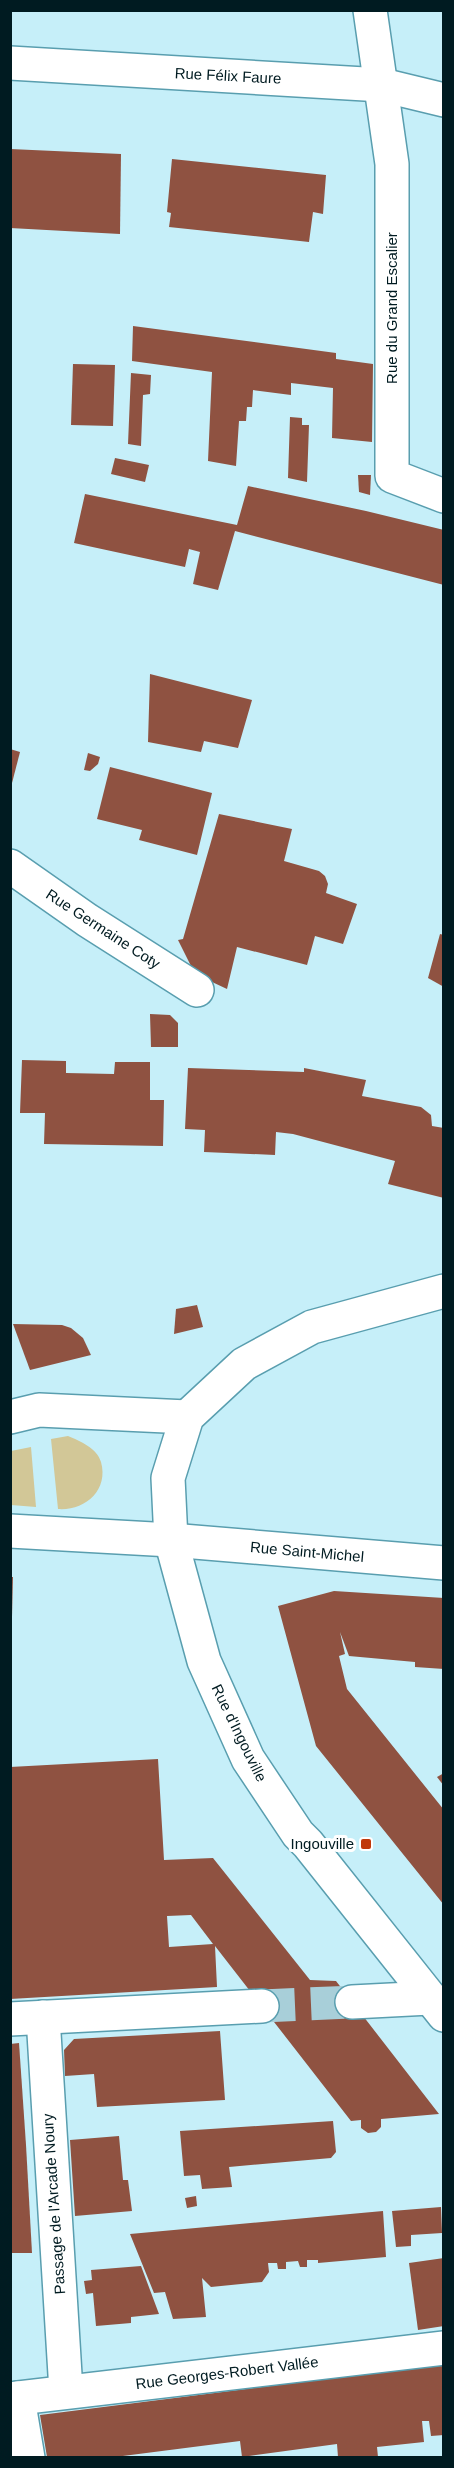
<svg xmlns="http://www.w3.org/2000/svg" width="454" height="2468" font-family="Helvetica,sans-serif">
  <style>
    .green { fill: #d2c797 }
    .building { fill: #8f5241; fill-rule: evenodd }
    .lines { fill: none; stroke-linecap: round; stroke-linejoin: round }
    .minor-tunnel { stroke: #a8cfd9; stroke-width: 33; stroke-dasharray: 33 16; stroke-linecap: butt }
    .minor-casing { stroke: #599eaf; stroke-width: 36 }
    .minor { stroke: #fff; stroke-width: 33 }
    .poi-dot { fill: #c0380a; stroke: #fff; stroke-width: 2 }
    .labels { text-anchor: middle; stroke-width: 6; stroke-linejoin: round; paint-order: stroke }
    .street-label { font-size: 15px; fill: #001b21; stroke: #fff }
    .poi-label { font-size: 15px; fill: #001b21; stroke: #fff; text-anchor: end }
  </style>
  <rect width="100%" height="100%" fill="#c6eff9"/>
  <g class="green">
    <path d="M68,1436C80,1441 97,1448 101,1462C109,1491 84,1511 58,1509L51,1439Z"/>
    <polygon points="31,1447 36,1507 11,1505 11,1451"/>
  </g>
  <g class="building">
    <polygon points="10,149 121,154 120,234 10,228"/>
    <polygon points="172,159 326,175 323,214 313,212 309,242 169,227 171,213 167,212"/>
    <polygon points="133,326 336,353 336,359 373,364 372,442 332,438 333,388 291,383 291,395 253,390 252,407 247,407 246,421 239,421 236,466 208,461 212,372 132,361"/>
    <polygon points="73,364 115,365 113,426 71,425"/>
    <polygon points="131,373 151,375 150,394 143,395 141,446 128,444"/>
    <polygon points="290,417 302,418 302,425 309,425 307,482 288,478"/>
    <polygon points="115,458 149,465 145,482 111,474"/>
    <polygon points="358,475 371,475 370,495 359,492"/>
    <polygon points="248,486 366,511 444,530 444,585 235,531 218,590 193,584 200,552 189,549 185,567 74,543 85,494 237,525"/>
    <polygon points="150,674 252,700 238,748 204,741 201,752 148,742"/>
    <polygon points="10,749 20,752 11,787 10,787"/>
    <polygon points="88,753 100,757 98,764 90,771 84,770"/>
    <polygon points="110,767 212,793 197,855 139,840 142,830 97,819"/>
    <polygon points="219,814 292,829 284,861 319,871 325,876 328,884 326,893 357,904 343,944 315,936 307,965 237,947 227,989 195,974 178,940 183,939"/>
    <polygon points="440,934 444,935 444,987 428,978"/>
    <polygon points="150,1014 170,1015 178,1023 178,1047 151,1047"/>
    <polygon points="22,1060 66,1061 66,1073 114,1074 115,1062 150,1062 150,1100 164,1100 163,1146 44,1144 45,1113 20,1113"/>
    <polygon points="188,1068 304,1072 304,1068 366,1080 362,1096 421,1107 431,1115 432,1126 444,1128 444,1198 388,1184 395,1161 293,1134 276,1132 275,1155 204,1152 205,1130 185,1129"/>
    <polygon points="197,1305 203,1327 174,1334 176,1309"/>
    <polygon points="13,1324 62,1325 71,1328 83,1338 91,1355 30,1370"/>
    <polygon points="10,1577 13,1577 12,1617 10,1617"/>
    <polygon points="334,1591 444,1598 444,1669 415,1667 415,1662 349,1656 340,1632 345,1654 339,1656 347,1689 444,1810 444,1905 316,1746 278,1606"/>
    <path d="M158,1759L164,1860L213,1858L310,1980L336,1981L439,2114L381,2119V2127L376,2132L368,2133L361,2128V2120L351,2121L215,1946L217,1987L10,1999V1767ZM191,1915L213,1944L169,1947L167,1916Z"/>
    <polygon points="444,1773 444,1786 437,1777"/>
    <polygon points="220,2031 225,2100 97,2107 94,2074 65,2076 64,2050 74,2039"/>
    <polygon points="19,2043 26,2145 32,2253 10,2253 10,2044"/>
    <polygon points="333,2121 336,2152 331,2158 229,2167 232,2187 202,2189 200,2175 184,2176 180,2131"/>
    <polygon points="119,2136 123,2180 128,2180 132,2211 75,2216 70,2140"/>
    <polygon points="196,2196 197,2206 187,2208 185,2198"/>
    <polygon points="441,2207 442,2233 411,2235 411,2246 396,2247 392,2211"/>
    <polygon points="383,2211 386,2257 318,2263 318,2260 307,2260 307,2267 300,2267 298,2261 286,2262 286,2269 278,2269 277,2263 268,2263 269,2272 262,2282 211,2287 202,2278 206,2317 173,2319 165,2292 154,2293 130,2234"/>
    <polygon points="444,2258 444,2326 418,2330 409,2263"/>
    <polygon points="141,2266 159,2314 131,2317 131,2323 96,2326 93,2293 86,2294 84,2281 92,2280 91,2270"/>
    <polygon points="444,2364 444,2435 431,2436 429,2421 422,2421 424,2442 377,2447 378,2457 338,2457 337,2444 242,2457 240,2441 115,2457 47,2457 40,2415"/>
  </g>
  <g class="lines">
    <polyline class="minor-tunnel" points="262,2006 352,2002"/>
    <g class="minor-casing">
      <g id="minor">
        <polyline points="370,10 392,164 392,476 444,496"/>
        <polyline points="10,63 382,85 444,100"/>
        <polyline points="10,866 87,920 197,990"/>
        <polyline points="444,1291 312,1327 244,1364 187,1417 168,1478 171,1540 204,1661 248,1759 298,1834 308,1844 444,2015"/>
        <polyline points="10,1417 39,1410 187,1417"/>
        <polyline points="10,1531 171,1540 444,1563"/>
        <polyline points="352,2002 430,1998"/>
        <polyline points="43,2017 66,2391"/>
        <polyline points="10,2019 262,2006"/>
        <polyline points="18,2398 28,2458"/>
        <polyline points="10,2399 444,2348"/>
      </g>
    </g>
    <use href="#minor" class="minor"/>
  </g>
  <rect class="poi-dot" x="360" y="1838" width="12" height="12" rx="3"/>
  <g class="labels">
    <g class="street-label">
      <text transform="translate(228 76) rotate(3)" y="5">Rue Félix Faure</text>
      <text transform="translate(392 308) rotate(-90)" y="5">Rue du Grand Escalier</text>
      <text transform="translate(103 929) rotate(33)" y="5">Rue Germaine Coty</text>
      <text transform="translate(307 1552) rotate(5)" y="5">Rue Saint-Michel</text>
      <text transform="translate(239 1733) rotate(64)" y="5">Rue d'Ingouville</text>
      <text transform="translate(54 2204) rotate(-94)" y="5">Passage de l'Arcade Noury</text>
      <text transform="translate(227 2373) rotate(-7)" y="5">Rue Georges-Robert Vallée</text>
    </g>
    <g class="poi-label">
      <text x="354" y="1849">Ingouville</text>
    </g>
  </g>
  <rect width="454" height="2468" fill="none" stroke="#001b21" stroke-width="24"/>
</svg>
